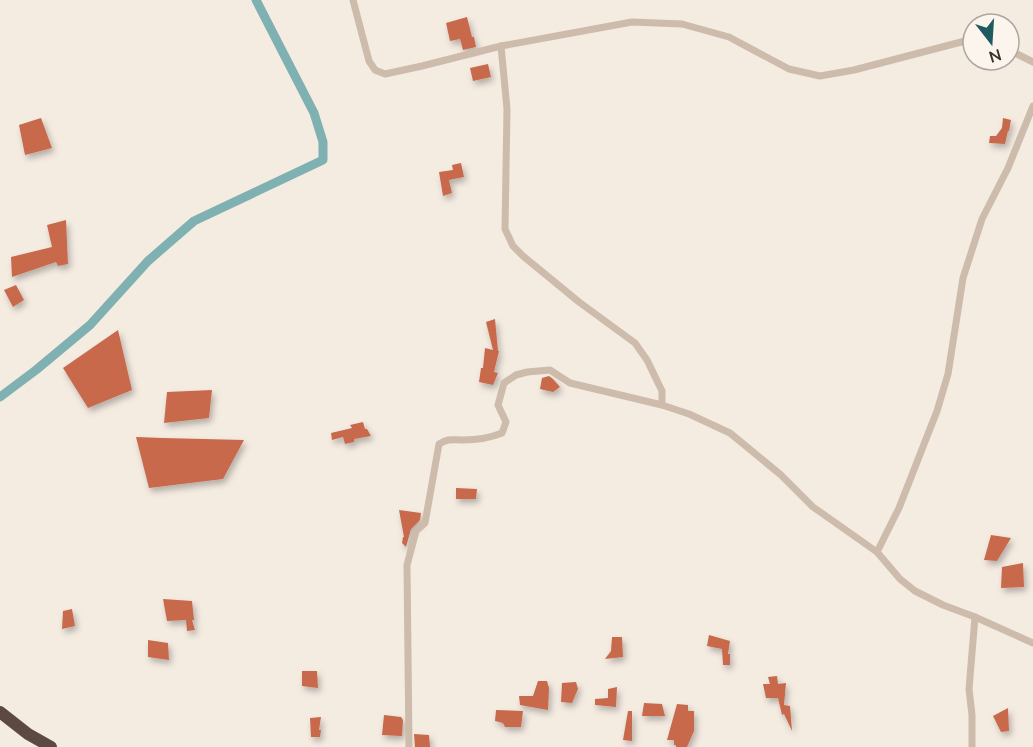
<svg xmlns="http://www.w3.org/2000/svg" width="1033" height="747" font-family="'Nunito Sans',sans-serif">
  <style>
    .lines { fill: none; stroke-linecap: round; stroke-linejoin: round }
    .canal { stroke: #7fb0b2; stroke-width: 9 }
    .building { fill: #c8694b; filter: url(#shadow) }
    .street { stroke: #cdbbac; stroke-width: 7 }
    .highway { stroke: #5c4a42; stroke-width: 12 }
  </style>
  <defs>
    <filter id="shadow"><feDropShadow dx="2.5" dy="4" stdDeviation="3" flood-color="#0004"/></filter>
  </defs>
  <rect width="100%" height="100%" fill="#f4ebe1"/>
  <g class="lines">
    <polyline class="canal" points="0,397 36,370 90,325 148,261 194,221 323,160 323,142 314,113 256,0"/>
  </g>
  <g class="building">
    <polygon points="467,17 472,37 474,37 476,47 463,50 460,39 450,41 446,23"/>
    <polygon points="488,64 491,77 473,81 470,68"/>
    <polygon points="41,118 52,148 25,155 19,125"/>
    <polygon points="1003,118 1011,120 1009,131 1008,131 1005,144 989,143 990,136 996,136 1002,128"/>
    <polygon points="461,163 464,177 449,180 452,193 443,196 439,172 453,170 452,165"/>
    <polygon points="66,220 68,264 58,266 56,262 12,277 11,257 52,247 47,225"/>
    <polygon points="16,285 24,300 13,307 4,290"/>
    <polygon points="495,319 498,351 499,351 494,372 498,373 493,385 479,382 481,368 483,368 485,348 493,350 486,322"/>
    <polygon points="118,330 132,390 88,408 63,368"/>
    <polygon points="549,376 553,379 560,387 553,392 540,389 542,378"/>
    <polygon points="212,390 209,418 164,423 167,392"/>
    <polygon points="363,422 365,429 367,429 371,436 354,439 354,442 345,444 343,437 332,440 331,433 352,428 350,425"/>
    <polygon points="136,437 163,438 244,440 223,479 149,488"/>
    <polygon points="456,488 477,489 476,499 456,499"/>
    <polygon points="399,510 421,513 420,520 411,529 406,547 402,543 403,537 404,537"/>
    <polygon points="991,535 1011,538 997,561 984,560"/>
    <polygon points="1023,563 1024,587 1001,588 1002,567"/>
    <polygon points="163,599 192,601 194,620 192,620 195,630 187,631 186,620 167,621"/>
    <polygon points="72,609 75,626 62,629 63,611"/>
    <polygon points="709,635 730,641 728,654 730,654 730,665 723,665 722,649 707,646"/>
    <polygon points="612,637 622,637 623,657 605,659 611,651"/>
    <polygon points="148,640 168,643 169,660 148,657"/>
    <polygon points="302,671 317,671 318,688 302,686"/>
    <polygon points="777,676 778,684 786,683 784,705 790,706 792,731 784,714 782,715 778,698 766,698 763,684 770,684 768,677"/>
    <polygon points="538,681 547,681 549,688 548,710 520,705 519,696 533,696"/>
    <polygon points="576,682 578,689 572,703 561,702 562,683"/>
    <polygon points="617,687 616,707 595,705 595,699 608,698 608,689"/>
    <polygon points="644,703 662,704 665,716 642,716"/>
    <polygon points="677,704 688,705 688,711 694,711 694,731 687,747 676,747 676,745 674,745 674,740 667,740"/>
    <polygon points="1008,708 1009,731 1001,732 993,716"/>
    <polygon points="496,710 523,711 521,727 505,727 503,723 495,721"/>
    <polygon points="628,711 632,711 632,741 623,740"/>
    <polygon points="384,715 401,717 403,720 402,736 382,735"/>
    <polygon points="321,717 319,730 321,730 320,737 311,737 310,718"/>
    <polygon points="414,734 429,735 430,747 415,747"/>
  </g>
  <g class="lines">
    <g class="street">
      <polyline points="353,0 369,61 375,70 385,74 422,66 501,46 632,22 682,24 729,37 789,69 820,76 854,70 965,41 973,41"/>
      <polyline points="501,46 507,109 505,229 513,246 523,256 579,302 635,343 647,360 662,391 662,405 689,414 730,433 781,475 813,507 877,552 900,579 915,591 943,605 975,617 1033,643"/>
      <polyline points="1009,50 1033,62"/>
      <polyline points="877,552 899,508 937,411 948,374 963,278 982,219 1008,168 1033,106"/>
      <path d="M409,747L407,565L416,531L425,523L439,444C449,438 452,440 463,440C476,440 490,438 502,433L506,422L498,405L504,383L516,375L527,372L550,370L570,383L662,405"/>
      <polyline points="972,747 972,715 969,689 975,617"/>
    </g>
    <polyline class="highway" points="0,712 28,734 51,747"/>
  </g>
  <g transform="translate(991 42) rotate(163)"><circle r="28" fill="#fbf5ee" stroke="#aea6a0" stroke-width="1.5"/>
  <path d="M0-4.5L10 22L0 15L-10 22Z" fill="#1f5a5e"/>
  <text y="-9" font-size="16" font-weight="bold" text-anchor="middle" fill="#3b302b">N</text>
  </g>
</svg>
